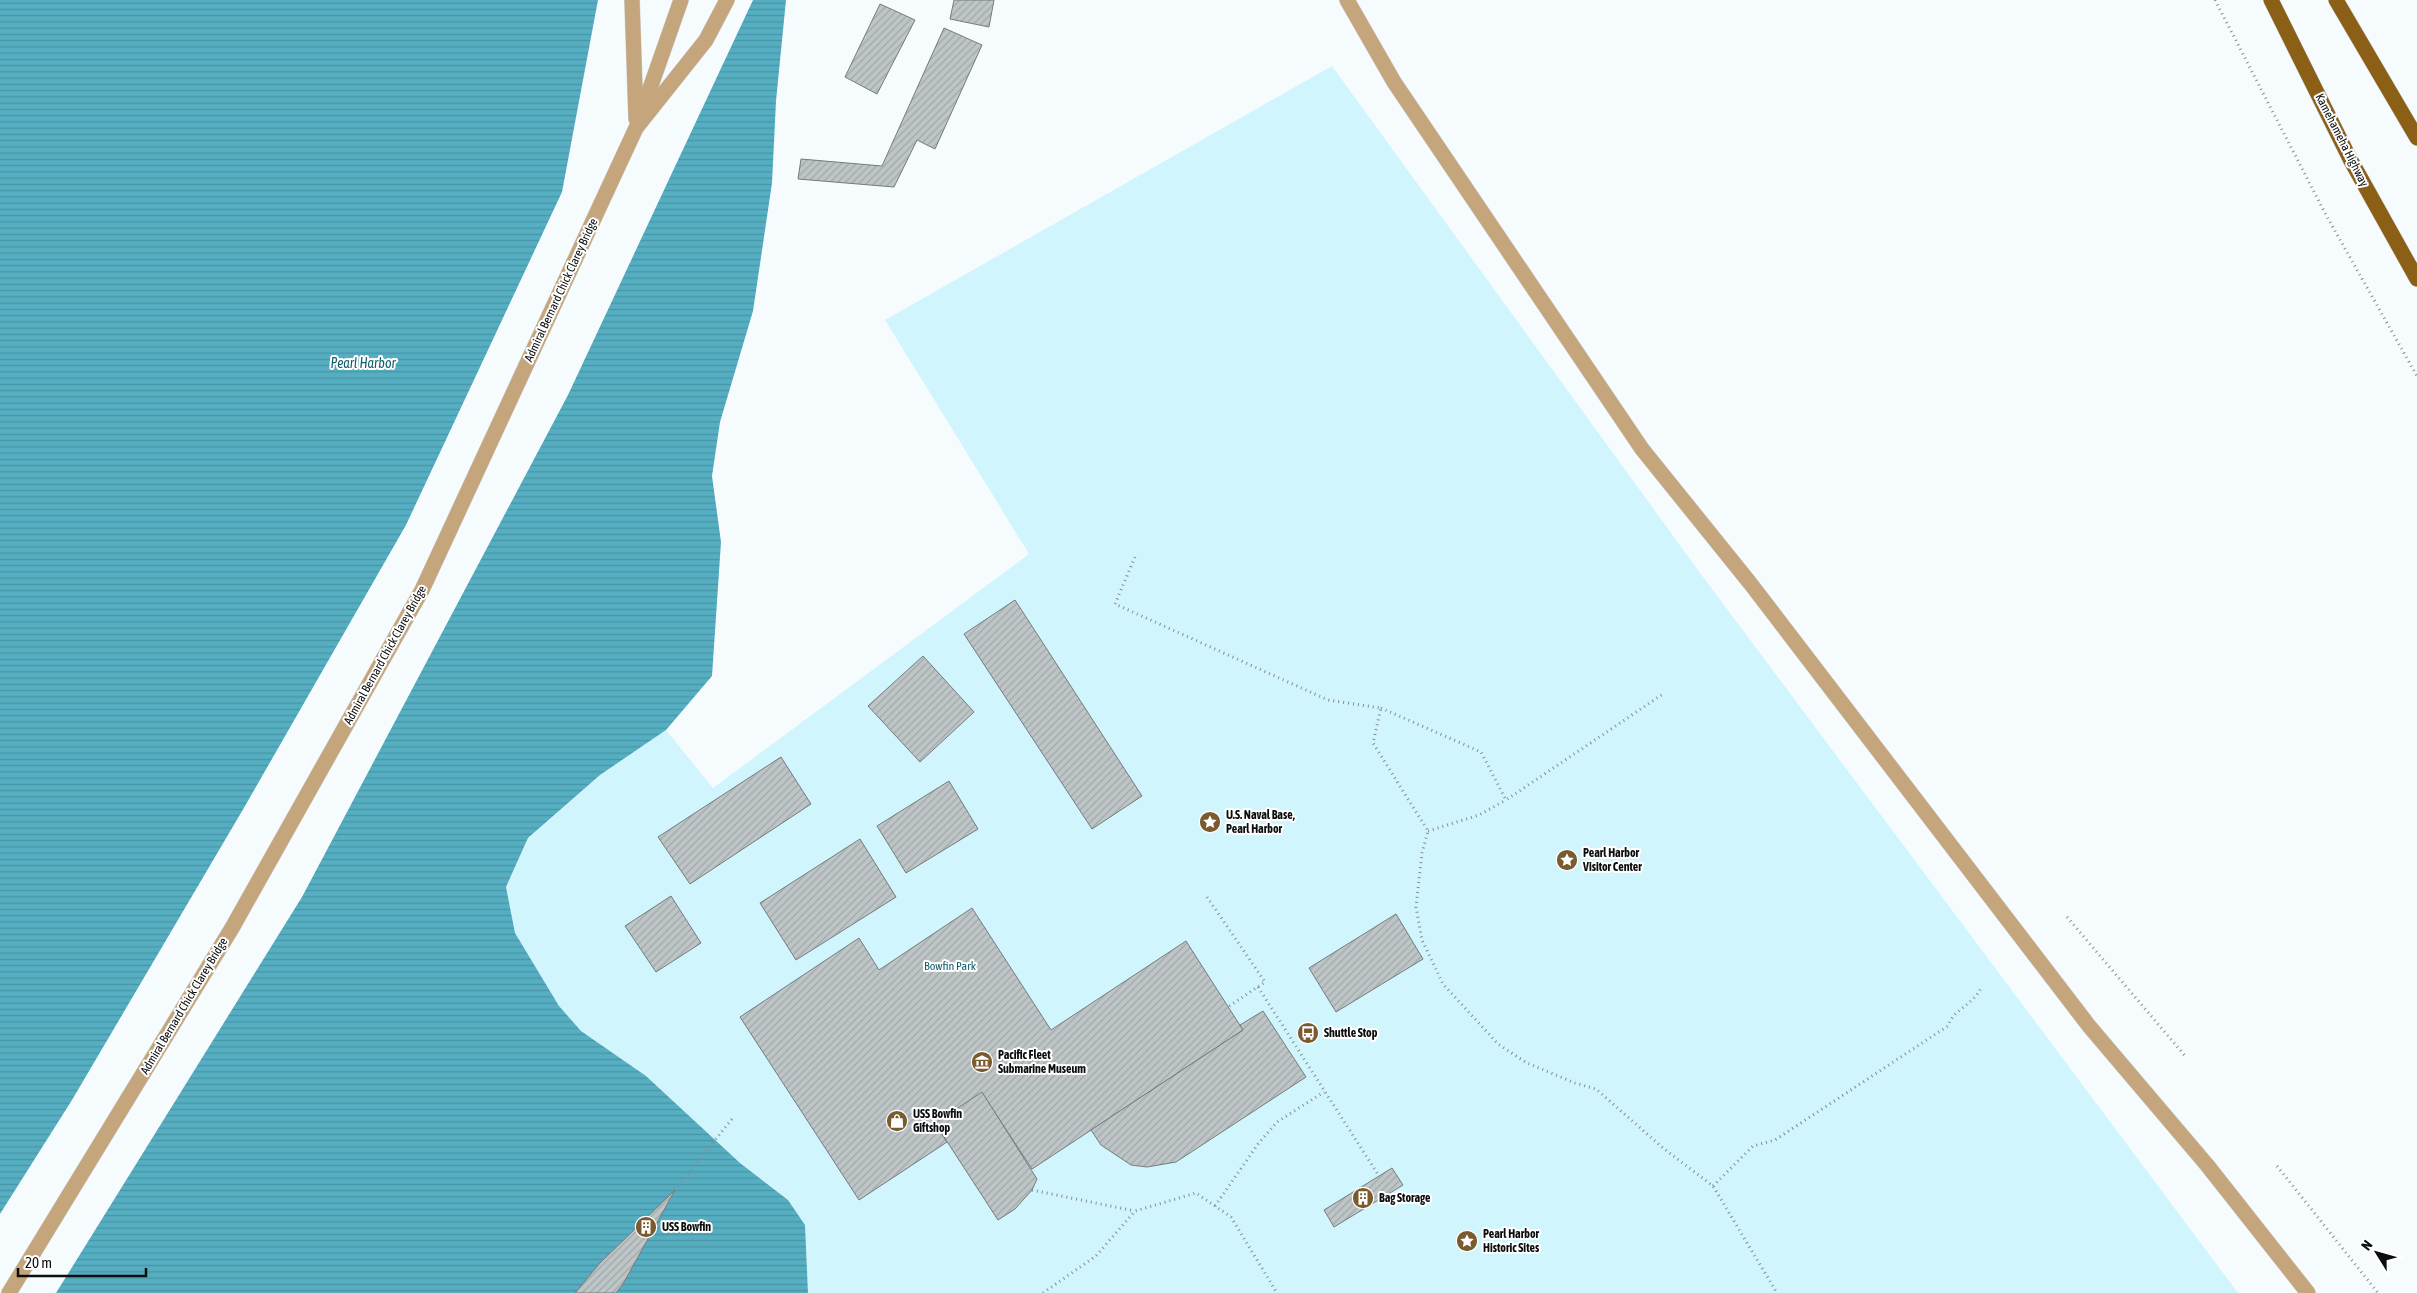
<svg xmlns="http://www.w3.org/2000/svg" width="2417" height="1293" font-family="'Asap Condensed',sans-serif">
  <style>
    .park { fill: #d0f5fd }
    .water { fill: url(#water-rules) }
    .pier { fill: #f6fcfe }
    .building { fill: url(#building-hatch); stroke: #757b7c }
    .lines { fill: none; stroke-linecap: round; stroke-linejoin: round }
    .minor-casing { stroke: #d0d6d8; stroke-width: 16 }
    .tertiary-casing { stroke: #d0d6d8; stroke-width: 16 }
    .primary-casing { stroke: #d0d6d8; stroke-width: 16 }
    .path { stroke: #898d8f; stroke-width: 3; stroke-dasharray: 1 4; stroke-linecap: butt }
    .minor { stroke: #c5a57c; stroke-width: 15 }
    .tertiary { stroke: #c5a57c; stroke-width: 15 }
    .primary { stroke: #8c5f17; stroke-width: 15 }
    .labels { text-anchor: middle; stroke-width: 4; stroke-linejoin: round; paint-order: stroke }
    .street-label { font-size: 12px; fill: #0b0d0e; stroke: #fff }
    .poi-label { font-size: 12px; font-weight: bold; fill: #0b0d0e; stroke: #fff; text-anchor: start }
    .park-label { font-size: 12px; fill: #115c6a; stroke: #fff }
    .water-label { font-size: 14px; font-style: italic; fill: #105c6a; stroke: #fff }
  </style>
  <defs>
    <pattern id="water-rules" width="6" height="5" patternUnits="userSpaceOnUse" patternTransform="scale(1.25)"><rect width="6" height="5" fill="#55aec1"/><path d="M0 2.5h6" fill="none" stroke="#4994a5"/></pattern>
    <pattern id="building-hatch" width="6" height="6" patternUnits="userSpaceOnUse" patternTransform="scale(1.25)"><rect width="6" height="6" fill="#bec5c6"/><path d="M-1 1l2-2M0 6l6-6M5 7l2-2" fill="none" stroke="#a2a8a9"/></pattern>
  </defs>
  <rect width="100%" height="100%" fill="#f6fcfe"/>
  <polygon class="park" points="1332,66 1703,577 2238,1293 808,1293 805,1225 788,1200 740,1163 646,1076 581,1031 559,1006 515,933 506,887 528,839 600,775 666,730 713,788 1029,554 885,320"/>
  <polygon class="water" points="0,0 786,0 776,101 772,183 753,311 720,422 712,476 721,542 712,676 666,730 600,775 528,838 506,887 515,933 559,1006 581,1031 646,1076 740,1163 788,1200 805,1225 808,1293 0,1293"/>
  <polygon class="pier" points="598,0 753,0 568,395 302,897 56,1293 0,1293 0,1214 72,1100 245,806 406,525 562,192"/>
  <g class="building">
    <polygon points="954,0 994,0 989,27 950,19"/>
    <polygon points="880,4 915,20 877,94 845,77"/>
    <polygon points="944,28 982,45 935,149 917,140 894,187 798,179 801,159 882,166"/>
    <polygon points="1015,600 1142,796 1092,829 964,634"/>
    <polygon points="923,656 974,712 920,762 868,706"/>
    <polygon points="781,757 811,804 690,884 658,837"/>
    <polygon points="949,781 978,829 906,873 877,826"/>
    <polygon points="860,839 896,897 796,960 760,903"/>
    <polygon points="671,896 701,943 656,972 625,926"/>
    <polygon points="972,908 1051,1030 1186,941 1243,1030 1032,1169 982,1093 935,1124 947,1142 859,1200 740,1017 859,938 879,970"/>
    <polygon points="1396,914 1423,959 1336,1012 1309,968"/>
    <polygon points="1263,1011 1306,1077 1176,1162 1147,1167 1131,1165 1101,1145 1091,1130 1243,1030 1240,1025"/>
    <polygon points="982,1092 1037,1179 1032,1190 1015,1209 998,1220 935,1123"/>
    <polygon points="1392,1168 1403,1185 1334,1227 1324,1210"/>
    <polygon points="675,1190 623,1284 616,1293 575,1293 600,1263"/>
  </g>
  <g class="lines">
    <g class="minor-casing">
      <polyline id="minor" points="1347,0 1394,82 1642,449 1750,583 2089,1026 2207,1165 2308,1293"/>
    </g>
    <g class="tertiary-casing">
      <g id="tertiary">
        <polyline points="632,0 636,119"/>
        <polyline points="640,117 681,0"/>
        <polyline points="9,1293 232,928 422,590 636,128 706,40 727,0"/>
      </g>
    </g>
    <g class="primary-casing">
      <g id="primary">
        <polyline points="2271,0 2350,159 2417,279"/>
        <polyline points="2336,0 2417,138"/>
      </g>
    </g>
    <g class="path">
      <polyline points="2215,0 2326,215 2417,376"/>
      <polyline points="1135,557 1115,604 1328,700 1381,708 1373,743 1428,831 1422,853 1416,907 1422,940 1443,984 1498,1044 1527,1063 1575,1083 1596,1089 1663,1148 1713,1186 1777,1293"/>
      <polyline points="1381,708 1481,752 1506,800 1663,694"/>
      <polyline points="1428,831 1479,815 1506,800"/>
      <polyline points="1207,897 1265,982 1228,1007"/>
      <polyline points="2067,917 2186,1057"/>
      <polyline points="1258,987 1379,1176"/>
      <polyline points="2277,1166 2378,1293"/>
      <path d="M1713,1186L1753,1146L1775,1140L1948,1026C1954,1008 1972,1007 1982,986"/>
      <polyline points="675,1190 732,1119"/>
      <polyline points="1032,1190 1135,1211"/>
      <polyline points="1215,1206 1258,1144 1277,1122 1324,1092"/>
      <polyline points="1043,1293 1096,1256 1135,1211 1196,1193 1231,1217 1277,1293"/>
    </g>
    <use href="#minor" class="minor"/>
    <use href="#tertiary" class="tertiary"/>
    <use href="#primary" class="primary"/>
  </g>
  <defs>
    <g id="sight-disc" transform="scale(1.125)"><circle r="9.5" fill="#7a5b30" stroke="#fff"/><path d="M0-6L1.8-2.2L6-1.7L2.9 1.2L3.7 5.4L0 3.3L-3.7 5.4L-2.9 1.2L-6-1.7L-1.8-2.2Z" fill="#fff"/></g>
    <g id="bus-disc" transform="scale(1.125)"><circle r="9.5" fill="#7a5b30" stroke="#fff"/><path d="M-5-6H5V4H4V6H2V4H-2V6H-4V4H-5ZM-3.5-4V0h7V-4ZM-3.5 1.2v1.5H-2V1.2ZM2 1.2v1.5H3.5V1.2Z" fill="#fff"/></g>
    <g id="museum-disc" transform="scale(1.125)"><circle r="9.5" fill="#7a5b30" stroke="#fff"/><path d="M0-6L6-3V-2H-6V-3ZM-5-1h2V3h-2ZM-1-1h2V3h-2ZM3-1h2V3H3ZM-6 4H6V6H-6Z" fill="#fff"/></g>
    <g id="shop-disc" transform="scale(1.125)"><circle r="9.5" fill="#7a5b30" stroke="#fff"/><path d="M-5-2.5h2.3a2.7 3.5 0 0 1 5.4 0H5L5.5 6h-11ZM-1.5-2.5h3a1.5 2.3 0 0 0-3 0Z" fill="#fff"/></g>
    <g id="building-disc" transform="scale(1.125)"><circle r="9.5" fill="#7a5b30" stroke="#fff"/><path d="M-4-6H4V6H1V3H-1V6H-4ZM-2.5-4.3h1.7v1.8h-1.7ZM.8-4.3h1.7v1.8H.8ZM-2.5-1h1.7V.8h-1.7ZM.8-1h1.7V.8H.8Z" fill="#fff"/></g>
  </defs>
  <g fill-rule="evenodd">
    <use href="#sight-disc" x="1210" y="822"/>
    <use href="#sight-disc" x="1567" y="860"/>
    <use href="#bus-disc" x="1308" y="1033"/>
    <use href="#museum-disc" x="982" y="1062"/>
    <use href="#shop-disc" x="897" y="1121"/>
    <use href="#building-disc" x="1363" y="1198"/>
    <use href="#building-disc" x="646" y="1227"/>
    <use href="#sight-disc" x="1467" y="1241"/>
  </g>
  <g class="labels">
    <g class="street-label">
      <text transform="translate(2342 140) rotate(63)" y="4">Kamehameha Highway</text>
      <text transform="translate(561 290) rotate(-65)" y="4">Admiral Bernard Chick Clarey Bridge</text>
      <text transform="translate(385 655) rotate(-61)" y="4">Admiral Bernard Chick Clarey Bridge</text>
      <text transform="translate(184 1006) rotate(-59)" y="4">Admiral Bernard Chick Clarey Bridge</text>
    </g>
    <g class="poi-label">
      <text x="1226" y="819">U.S. Naval Base,<tspan x="1226" dy="14">Pearl Harbor</tspan></text>
      <text x="1583" y="857">Pearl Harbor<tspan x="1583" dy="14">Visitor Center</tspan></text>
      <text x="1324" y="1037">Shuttle Stop</text>
      <text x="998" y="1059">Pacific Fleet<tspan x="998" dy="14">Submarine Museum</tspan></text>
      <text x="913" y="1118">USS Bowfin<tspan x="913" dy="14">Giftshop</tspan></text>
      <text x="1379" y="1202">Bag Storage</text>
      <text x="662" y="1231">USS Bowfin</text>
      <text x="1483" y="1238">Pearl Harbor<tspan x="1483" dy="14">Historic Sites</tspan></text>
    </g>
    <g class="park-label">
      <text x="950" y="970">Bowfin Park</text>
    </g>
    <g class="water-label">
      <text x="363" y="368">Pearl Harbor</text>
    </g>
  </g>
  <g transform="translate(2377 1253) rotate(307)" stroke="#ffffff" stroke-width="4" paint-order="stroke">
  <path d="M0-4L9 19L0 12L-9 19Z" fill="#0b0d0e"/>
  <text y="-8" font-size="14" font-weight="bold" text-anchor="middle" fill="#0b0d0e">N</text>
  </g>
  <path d="M18 1268v8h128v-8" fill="none" stroke="#0b0d0e" stroke-width="2.5"/>
  <text x="25" y="1268" font-size="15" fill="#0b0d0e" stroke="#ffffff" stroke-width="4" paint-order="stroke">20 m</text>
</svg>
